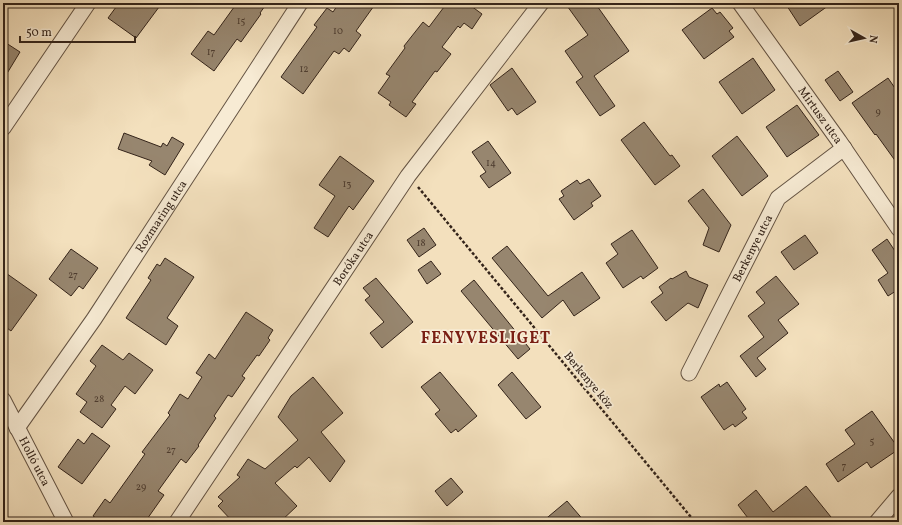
<svg xmlns="http://www.w3.org/2000/svg" width="902" height="525" font-family="Vollkorn,serif">
  <style>
    .building { fill: #97866f; stroke: #34241a }
    .lines { fill: none; stroke-linecap: round; stroke-linejoin: round }
    .minor-casing { stroke: #645343; stroke-width: 17 }
    .path { stroke: #34241a; stroke-width: 2.5; stroke-dasharray: 3 2; stroke-linecap: butt }
    .minor { stroke: #f7ebd4; stroke-width: 15 }
    .labels { text-anchor: middle; stroke-width: 3.5; stroke-linejoin: round; paint-order: stroke }
    .number-label { font-size: 10px; fill: #4d3c2f }
    .street-label { font-size: 12px; fill: #34241a; stroke: #f7ebd4 }
    .district-label { font-size: 16px; font-weight: bold; letter-spacing: 1px; fill: #7a1f14; stroke: #f7ebd4 }
  </style>
  <rect width="100%" height="100%" fill="#f3e0bd"/>
  <filter id="stains"><feTurbulence type="fractalNoise" baseFrequency=".005" numOctaves="4"/><feColorMatrix values="0 0 0 0 .2 0 0 0 0 .09 0 0 0 0 .02 0 0 0 .5 -.17"/></filter>
  <radialGradient id="worn" r=".72"><stop offset=".6" stop-color="#630" stop-opacity="0"/><stop offset="1" stop-color="#630" stop-opacity=".3"/></radialGradient>
  <g class="building">
    <polygon points="119,3 162,3 136,38 108,18"/>
    <polygon points="237,3 267,3 260,13 261,14 241,42 237,39 214,71 191,54 208,31 214,35"/>
    <polygon points="339,3 376,3 356,31 361,35 349,52 344,48 339,54 334,51 303,94 281,77 317,27 314,25 327,8 333,12"/>
    <polygon points="447,3 467,3 482,14 472,29 464,23 460,28 458,26 442,47 451,54 437,72 435,71 412,102 416,104 406,117 389,105 391,102 378,93 390,76 386,74 405,48 404,46 423,22 429,27"/>
    <polygon points="565,3 595,3 629,51 594,76 615,106 600,116 576,82 583,77 565,51 588,35"/>
    <polygon points="785,3 832,3 800,26"/>
    <polygon points="712,8 717,14 720,12 733,28 729,31 734,37 704,59 682,30"/>
    <polygon points="3,41 20,52 3,80"/>
    <polygon points="753,58 775,90 742,114 719,82"/>
    <polygon points="512,68 536,102 517,115 512,108 508,111 490,85"/>
    <polygon points="838,71 853,92 840,101 825,80"/>
    <polygon points="888,78 899,94 899,166 876,134 875,135 852,103"/>
    <polygon points="797,105 819,135 787,157 766,127"/>
    <polygon points="644,122 670,156 672,155 680,166 655,185 621,140"/>
    <polygon points="124,133 161,147 163,143 167,146 172,137 184,144 165,175 149,165 152,161 118,149"/>
    <polygon points="737,136 768,176 742,196 712,156"/>
    <polygon points="488,141 511,173 489,188 480,176 486,172 472,152"/>
    <polygon points="340,156 374,181 353,210 349,206 328,237 314,228 335,196 319,185"/>
    <polygon points="589,179 601,196 591,203 593,206 574,220 559,199 564,196 561,191 577,180 580,184"/>
    <polygon points="703,189 731,225 719,252 703,245 709,228 688,201"/>
    <polygon points="424,228 436,245 419,257 407,240"/>
    <polygon points="632,230 658,268 643,279 641,276 623,288 606,263 618,254 611,244"/>
    <polygon points="805,235 818,253 794,270 781,252"/>
    <polygon points="887,239 899,257 899,289 888,296 878,280 888,273 872,250"/>
    <polygon points="507,246 548,296 582,272 600,298 574,316 563,300 542,318 492,258"/>
    <polygon points="71,249 98,268 83,289 79,286 71,296 49,279"/>
    <polygon points="165,258 194,277 167,318 178,326 166,345 126,318 151,280 148,278 157,264 160,266"/>
    <polygon points="431,261 441,274 427,284 418,270"/>
    <polygon points="3,271 37,295 11,331 3,325"/>
    <polygon points="686,271 689,277 708,285 698,308 688,303 666,321 651,302 663,293 659,287 671,278 672,279"/>
    <polygon points="776,276 799,304 778,320 788,333 757,358 766,369 756,377 740,356 764,337 748,316 765,303 756,292"/>
    <polygon points="376,278 413,322 382,348 370,333 384,322 365,300 370,296 363,288"/>
    <polygon points="474,280 530,349 518,359 461,291"/>
    <polygon points="246,312 273,330 268,338 270,340 259,356 257,355 242,376 245,378 232,397 228,395 214,416 216,418 198,445 199,446 186,463 181,459 158,491 164,495 145,522 102,522 93,516 105,499 110,503 145,454 142,452 170,415 168,413 180,394 188,399 202,377 196,373 209,354 215,359"/>
    <polygon points="102,345 123,360 129,353 153,370 135,394 125,386 111,405 116,409 102,428 80,412 87,402 76,394 96,366 90,361"/>
    <polygon points="440,372 477,416 458,432 456,429 451,433 435,414 440,410 421,387"/>
    <polygon points="512,372 541,407 526,419 498,385"/>
    <polygon points="313,377 343,413 321,432 345,461 330,482 309,457 297,468 295,466 275,483 297,506 280,522 233,522 218,506 223,501 218,497 240,477 237,475 248,459 265,469 298,440 278,417 291,396"/>
    <polygon points="727,382 746,409 742,412 747,418 735,427 733,424 724,430 701,397 719,384 720,387"/>
    <polygon points="872,411 899,449 871,468 867,462 838,482 826,464 855,444 845,430"/>
    <polygon points="92,433 110,446 82,484 58,467 78,439 84,444"/>
    <polygon points="451,478 463,492 447,506 435,491"/>
    <polygon points="806,486 835,522 751,522 738,505 756,490 773,512"/>
    <polygon points="567,501 585,522 542,522"/>
  </g>
  <g class="lines">
    <g class="minor-casing">
      <g id="minor">
        <path id="s1" d="M740,3L839,141L899,229"/>
        <polyline points="3,128 88,3"/>
        <path id="s2" d="M689,373L778,198L844,148"/>
        <path id="s3" d="M3,400L66,522"/>
        <path id="s4" d="M17,428L94,319L300,3"/>
        <path id="s5" d="M177,522L408,176L541,3"/>
        <polyline points="877,522 899,496"/>
      </g>
    </g>
    <polyline class="path" points="418,187 695,522"/>
    <use href="#minor" class="minor"/>
  </g>
  <g class="labels">
    <g class="number-label">
      <text x="241" y="24">15</text>
      <text x="338" y="34">10</text>
      <text x="211" y="55">17</text>
      <text x="304" y="72">12</text>
      <text x="878" y="115">9</text>
      <text x="491" y="166">14</text>
      <text x="347" y="187">13</text>
      <text x="421" y="246">18</text>
      <text x="73" y="278">27</text>
      <text x="99" y="402">28</text>
      <text x="872" y="444">5</text>
      <text x="171" y="453">27</text>
      <text x="844" y="469">7</text>
      <text x="141" y="490">29</text>
    </g>
    <g class="street-label">
      <text dy="4" stroke="none"><textPath href="#s1" startOffset="138">Mirtusz utca</textPath></text>
      <text dy="4" stroke="none"><textPath href="#s4" startOffset="256">Rozmaring utca</textPath></text>
      <text dy="4" stroke="none"><textPath href="#s2" startOffset="140">Berkenye utca</textPath></text>
      <text dy="4" stroke="none"><textPath href="#s5" startOffset="317">Boróka utca</textPath></text>
      <text transform="translate(589 380) rotate(50)" y="4">Berkenye köz</text>
      <text dy="4" stroke="none"><textPath href="#s3" startOffset="69">Holló utca</textPath></text>
    </g>
    <g class="district-label">
      <text x="486" y="343">FENYVESLIGET</text>
    </g>
  </g>
  <rect width="902" height="525" fill="none" stroke="#f3e0bd" stroke-width="16"/>
  <rect x="4" y="4" width="894" height="517" fill="none" stroke="#34241a" stroke-width="2"/>
  <rect x="8" y="8" width="886" height="509" fill="none" stroke="#34241a"/>
  <g transform="translate(864 38) rotate(98)" stroke="#f7ebd4" stroke-width="3" paint-order="stroke">
  <path d="M0-3L7 15L0 10L-7 15Z" fill="#34241a"/>
  <text y="-6" font-size="11" font-weight="bold" text-anchor="middle" fill="#34241a">N</text>
  </g>
  <path d="M20 36v6h115v-6" fill="none" stroke="#34241a" stroke-width="2"/>
  <text x="26" y="36" font-size="12" fill="#34241a" stroke="#f7ebd4" stroke-width="3" paint-order="stroke">50 m</text>
  <rect width="100%" height="100%" filter="url(#stains)"/>
  <rect width="100%" height="100%" fill="url(#worn)"/>
</svg>
